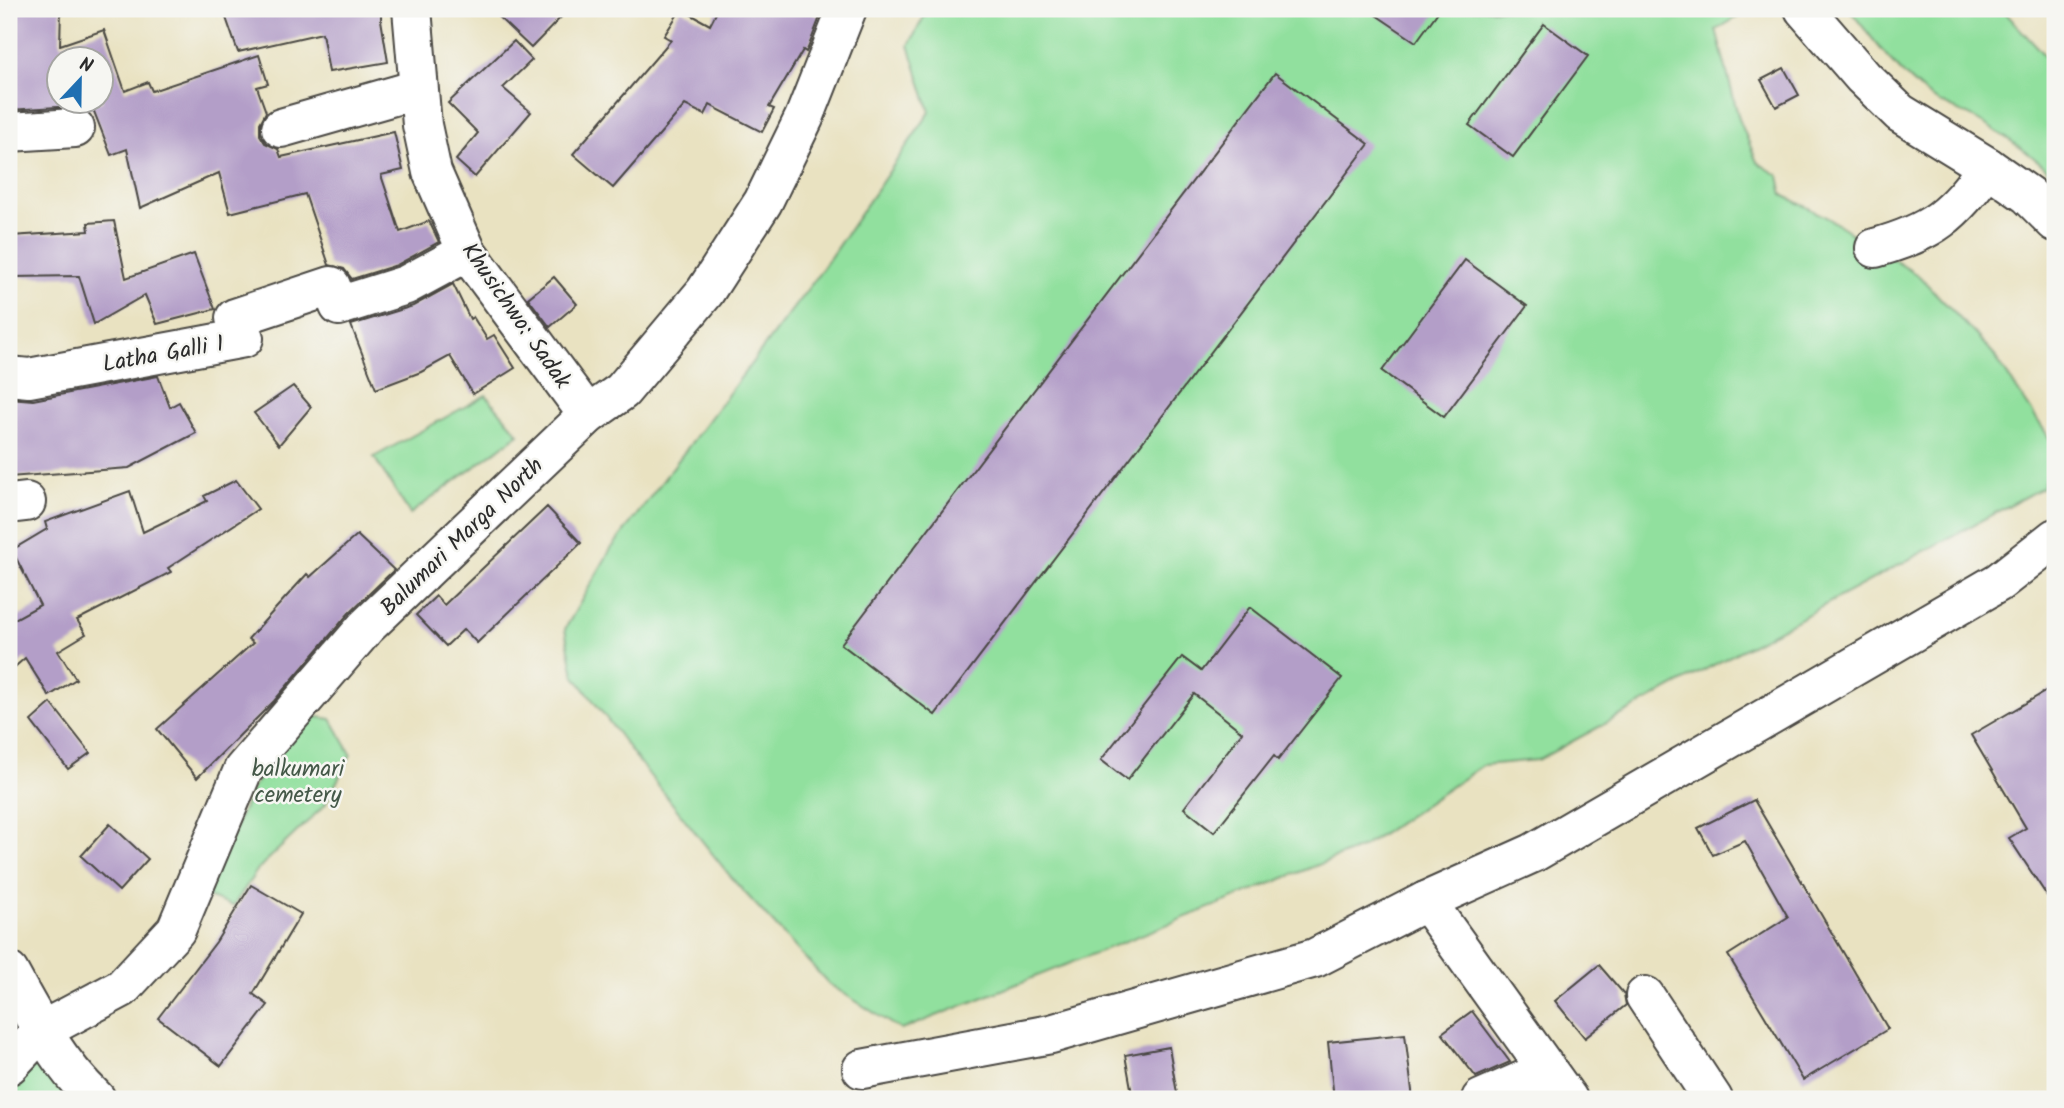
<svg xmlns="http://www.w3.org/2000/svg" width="2064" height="1108" font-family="Kalam,sans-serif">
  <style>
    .green { fill: #91e09e; stroke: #5e8664; stroke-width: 2 }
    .building { fill: #b39ec8; fill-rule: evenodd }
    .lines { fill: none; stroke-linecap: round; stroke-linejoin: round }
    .minor-casing { stroke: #484642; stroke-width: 42 }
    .major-casing { stroke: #484642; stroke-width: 42 }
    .minor { stroke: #fff; stroke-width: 38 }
    .major { stroke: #fff; stroke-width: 38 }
    .labels { text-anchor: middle; stroke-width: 5; stroke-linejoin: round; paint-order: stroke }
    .street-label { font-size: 23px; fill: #2b2b2b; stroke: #f6f6f2 }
    .park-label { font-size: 23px; fill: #445848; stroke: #f6f6f2 }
  </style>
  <rect width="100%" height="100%" fill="#f6f6f2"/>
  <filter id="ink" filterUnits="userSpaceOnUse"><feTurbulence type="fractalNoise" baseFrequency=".0143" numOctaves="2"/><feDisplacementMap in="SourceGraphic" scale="14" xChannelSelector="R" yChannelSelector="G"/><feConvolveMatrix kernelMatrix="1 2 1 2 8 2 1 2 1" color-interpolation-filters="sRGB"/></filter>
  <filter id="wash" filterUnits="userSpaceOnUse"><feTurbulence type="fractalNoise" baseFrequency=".00686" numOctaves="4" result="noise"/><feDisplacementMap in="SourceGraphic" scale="28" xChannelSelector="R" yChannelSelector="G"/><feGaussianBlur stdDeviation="1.57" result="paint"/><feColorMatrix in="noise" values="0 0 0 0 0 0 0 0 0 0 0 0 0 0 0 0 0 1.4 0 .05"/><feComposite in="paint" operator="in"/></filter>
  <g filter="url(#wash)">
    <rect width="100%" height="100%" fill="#e9e2c1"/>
    <g class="green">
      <polygon points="928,9 1751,9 1716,30 1739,119 1757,162 1779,176 1783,195 1828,218 1919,276 1992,352 2054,445 2043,487 1538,760 1483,765 1363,847 901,1030 829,984 735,882 643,767 574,675 565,629 611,549 816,278 930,112 909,45"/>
      <path d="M1849,9H2002L2055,67V177C2033,154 2005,136 1977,120C1962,111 1943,106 1929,96C1899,75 1871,37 1849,9Z"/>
      <polygon points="486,395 519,434 410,514 374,457"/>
      <polygon points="304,715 331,719 351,754 325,805 258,869 233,906 204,896 253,787"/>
      <polygon points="37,1036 100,1099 9,1099 9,1066"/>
    </g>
    <g id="blocks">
      <g class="building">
        <path d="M9,9H61L60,45L104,30L125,91L148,82L152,91L259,55L268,84L257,87L266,112L260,123V135L265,143L278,149L281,157L394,132L403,170L381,175L400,232L429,221L439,242L397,265L352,279L344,269L329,265L305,194L230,213L219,173L140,208L127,149L111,155L93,109L74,106L9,110ZM60,60H102V102H60Z"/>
        <polygon points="223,9 381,9 381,20 388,62 329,72 322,33 238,52"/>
        <polygon points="490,9 569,9 531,48"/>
        <polygon points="681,9 710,25 718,9 804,9 820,17 808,48 806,52 803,50 769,107 774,109 762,132 710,105 705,115 685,105 613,188 573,154 671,40 664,36"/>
        <polygon points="1367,9 1440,9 1416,42"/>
        <polygon points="1544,24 1588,56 1513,157 1469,125"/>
        <polygon points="514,41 532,60 503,88 531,112 475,177 456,160 478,133 448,103"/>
        <polygon points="1784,68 1799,95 1776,107 1761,80"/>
        <polygon points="1275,73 1369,144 935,715 841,644"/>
        <polygon points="114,221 126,278 194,254 215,309 157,324 145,295 94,324 79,276 12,277 11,236 89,231 88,223"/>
        <polygon points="1465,260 1527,306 1444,417 1382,371"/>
        <polygon points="554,277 577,304 550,327 528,298"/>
        <polygon points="453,284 470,319 473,317 487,339 494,335 515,368 473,394 450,356 421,372 376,389 351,325 413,306"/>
        <polygon points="158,376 170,407 179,402 196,433 129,468 9,477 9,398 33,400"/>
        <polygon points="293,386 311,407 279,445 254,413"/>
        <polygon points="236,480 258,509 168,568 171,572 77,620 86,634 58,651 76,679 49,696 25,658 9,672 9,622 40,605 12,550 47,529 45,522 130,491 143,532 207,501 204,496"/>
        <polygon points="547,507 581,543 477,643 464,629 446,646 416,615 436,596 444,605"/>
        <polygon points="357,535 394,570 349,613 274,701 197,778 157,729 253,643 248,639 307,574 310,577"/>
        <polygon points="1250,607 1342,678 1278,760 1274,756 1214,832 1184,808 1242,732 1194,694 1127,780 1101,760 1182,657 1201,671"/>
        <polygon points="2055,686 2055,908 2009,838 2026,828 1971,735"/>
        <polygon points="51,703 90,753 68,769 31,721"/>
        <polygon points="1754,800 1888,1029 1803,1080 1728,955 1788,917 1745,841 1713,855 1698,828"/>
        <polygon points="110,824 148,859 119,891 81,856"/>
        <polygon points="251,885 301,914 253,994 268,1005 221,1066 158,1018 216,942"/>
        <polygon points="1599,965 1624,994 1626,1005 1585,1038 1555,1001"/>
        <polygon points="1472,1011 1510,1062 1476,1077 1442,1033"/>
        <polygon points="1405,1034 1413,1099 1334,1099 1328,1042"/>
        <polygon points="1169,1047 1178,1099 1133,1099 1125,1055"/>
      </g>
    </g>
  </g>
  <g filter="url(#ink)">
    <use href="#blocks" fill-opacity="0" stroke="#484642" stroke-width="2"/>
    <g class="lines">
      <g class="minor-casing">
        <g id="minor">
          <polyline points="412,9 422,125 432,172 467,252 588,415"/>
          <polyline points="281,128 418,89"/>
          <polyline points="9,132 75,128"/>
          <path d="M1875,248C1935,231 1951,216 1988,167"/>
          <polyline points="9,376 29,378 244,338 235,318 331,286 339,306 406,285 467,252"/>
          <polyline points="9,504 26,502"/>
          <polyline points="1426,901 1568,1099"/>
          <path d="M9,972C34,1018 58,1063 96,1099"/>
          <polyline points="1645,996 1713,1099"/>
          <polyline points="9,1065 41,1031 122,988 176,930 243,770 366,627 588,415 622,391 705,292 763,202 804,118 847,9"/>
          <polyline points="862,1069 1051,1034 1315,958 1426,901 1533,853 1999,582 2055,538"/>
          <polyline points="1481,1099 1547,1070"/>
        </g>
      </g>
      <g class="major-casing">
        <polyline id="major" points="1804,9 1863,77 1900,113 1988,167 2028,195 2055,222"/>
      </g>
      <use href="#minor" class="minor"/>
      <use href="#major" class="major"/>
    </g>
  </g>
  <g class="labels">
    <g class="street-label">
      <text transform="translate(517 315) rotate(55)" y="8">Khusichwo: Sadak</text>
      <text transform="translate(163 353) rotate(-10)" y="8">Latha Galli 1</text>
      <text transform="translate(461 536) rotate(-44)" y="8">Balumari Marga North</text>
    </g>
    <g class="park-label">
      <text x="298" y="776">balkumari<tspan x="298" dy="26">cemetery</tspan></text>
    </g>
  </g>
  <rect width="2064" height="1108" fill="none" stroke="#f6f6f2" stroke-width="35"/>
  <g transform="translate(80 80) rotate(22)"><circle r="33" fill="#f6f6f2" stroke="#a5a5a2" stroke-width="2"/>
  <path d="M0-5L12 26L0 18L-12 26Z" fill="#1f6fb2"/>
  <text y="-10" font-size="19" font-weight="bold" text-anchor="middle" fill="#2b2b2b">N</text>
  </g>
</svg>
